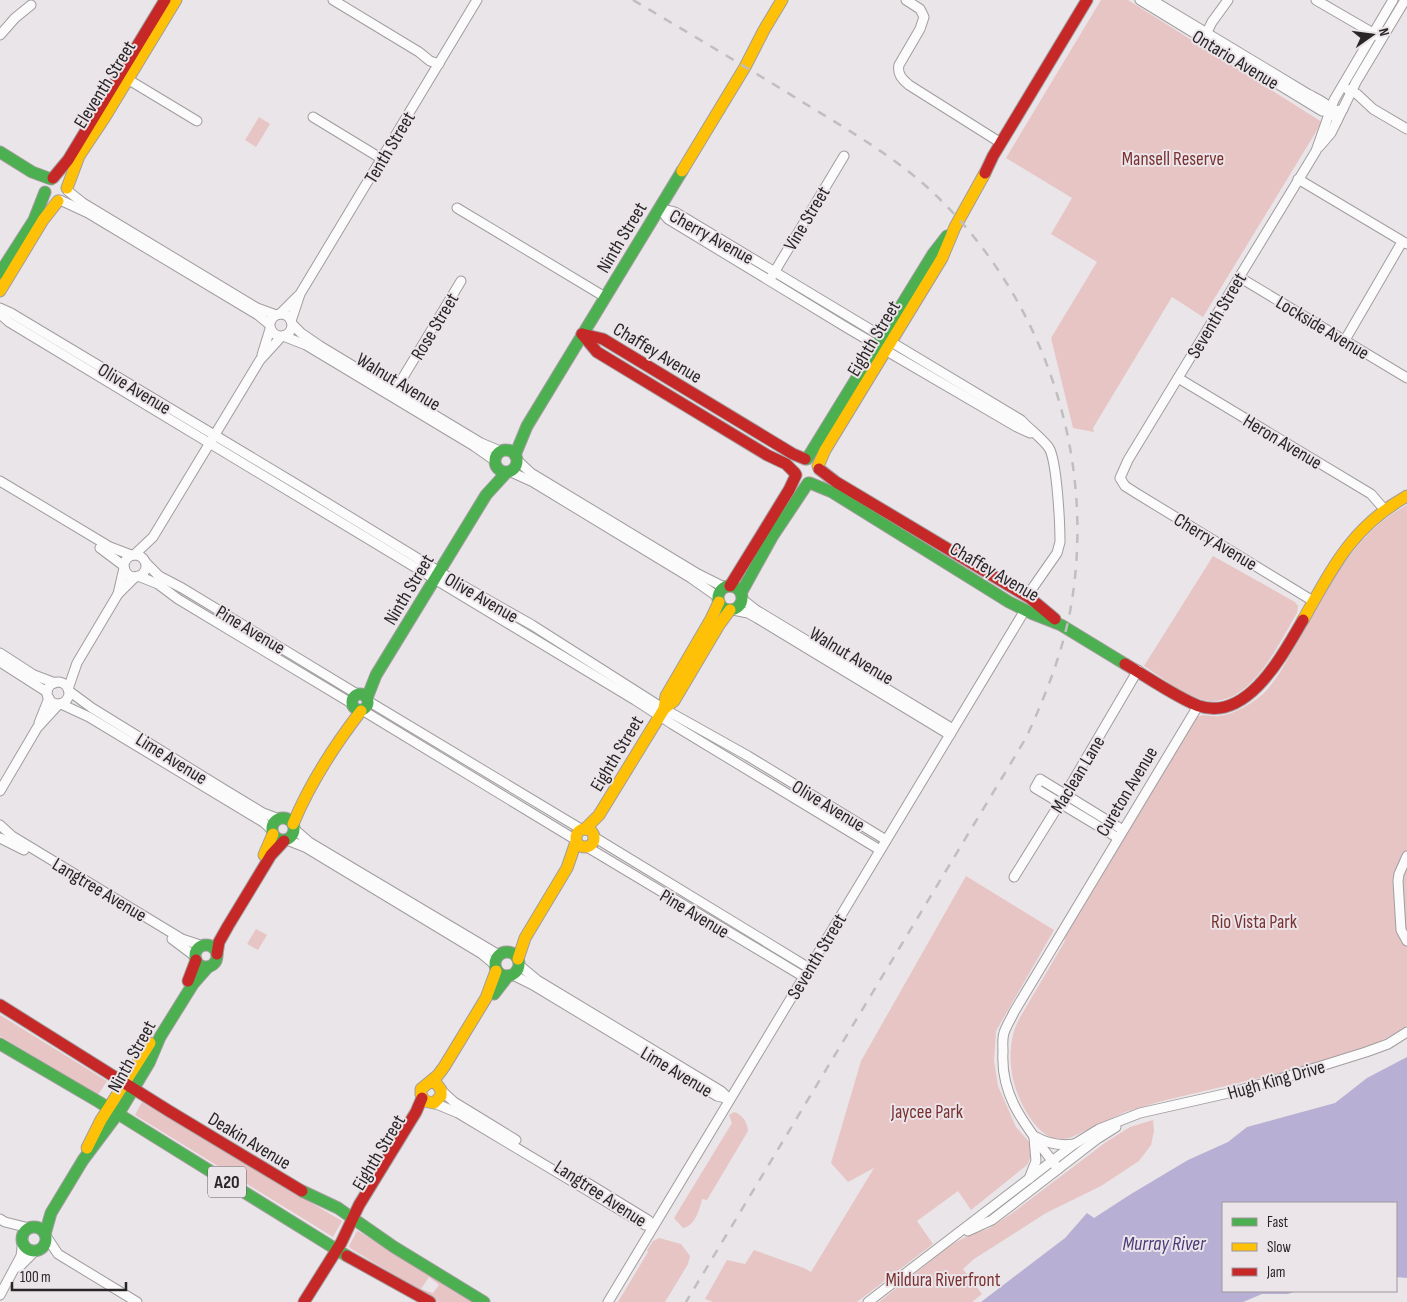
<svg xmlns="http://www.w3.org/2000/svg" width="1407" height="1302" font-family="'Sofia Sans Condensed',sans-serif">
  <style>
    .green { fill: #e7c5c4; fill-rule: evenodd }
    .water { fill: #b7b0d4 }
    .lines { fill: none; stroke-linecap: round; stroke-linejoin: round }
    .street-casing { stroke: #a19d9f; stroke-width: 11 }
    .fast-casing { stroke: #a19d9f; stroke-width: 13 }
    .slow-casing { stroke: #a19d9f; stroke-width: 13 }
    .jam-casing { stroke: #a19d9f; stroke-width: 13 }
    .street { stroke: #fcfbfc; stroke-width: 9 }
    .fast { stroke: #4caf50; stroke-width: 11 }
    .slow { stroke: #ffc107; stroke-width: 11 }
    .jam { stroke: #c62828; stroke-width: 11 }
    .rail { stroke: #c0bfbf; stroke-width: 2.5; stroke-dasharray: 9 9; stroke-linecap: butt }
    .labels { text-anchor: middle; stroke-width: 4; stroke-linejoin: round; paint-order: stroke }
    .shield { fill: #ebe4e9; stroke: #635f62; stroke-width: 1 }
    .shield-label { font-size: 18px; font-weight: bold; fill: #292628 }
    .street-label { font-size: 19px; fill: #292628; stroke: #ebe4e9 }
    .park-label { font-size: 19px; fill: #7a3231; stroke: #ebe4e9 }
    .water-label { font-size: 20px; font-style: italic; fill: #4a3c7a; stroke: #ebe4e9 }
  </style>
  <rect width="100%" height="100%" fill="#eae5e8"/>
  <g class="green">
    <polygon points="1101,0 1128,0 1322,122 1203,317 1172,297 1093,428 1094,432 1073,428 1051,338 1097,262 1051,234 1072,198 1006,158"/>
    <polygon points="259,117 270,124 256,147 245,140"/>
    <path d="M1407,505V1026L1376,1044L1293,1070L1162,1101L1125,1112L1072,1137C1055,1143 1044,1136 1033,1122C1014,1096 1005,1063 1014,1031C1018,1019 1026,1008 1032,997C1043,978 1054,960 1065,941L1064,939L1197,717C1203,713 1211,717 1219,716C1235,714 1251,704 1263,694C1278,679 1288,658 1299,640C1327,590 1354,533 1407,505Z"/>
    <path d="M1213,556L1295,602L1298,606L1297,613C1277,646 1247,716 1197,698C1178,691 1161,677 1144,666Z"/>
    <polygon points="966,876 1054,930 996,1031 994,1061 998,1086 1016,1127 1031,1144 1031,1156 1027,1165 971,1210 958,1191 917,1221 933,1244 857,1302 713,1302 705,1299 727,1260 745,1264 754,1250 804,1268 811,1272 874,1168 848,1182 831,1163 861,1061"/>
    <polygon points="256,929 267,935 258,950 247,944"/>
    <polygon points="0,1015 107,1081 98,1095 0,1036"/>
    <polygon points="142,1102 342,1221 333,1237 135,1115"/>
    <path d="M734,1112C742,1114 748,1123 748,1131L707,1200L702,1199C700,1209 695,1226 683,1228L674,1218L732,1123L729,1115Z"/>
    <polygon points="1153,1120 1154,1131 1151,1145 1139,1161 1101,1186 1046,1213 974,1259 963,1269 982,1294 972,1302 879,1302 951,1245 969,1235 988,1229 1011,1214 1106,1142 1130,1127"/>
    <path d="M357,1231H358L477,1302H438L350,1248L349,1246ZM429,1277L439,1285L433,1293L421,1289Z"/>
    <polygon points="659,1238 681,1244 690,1256 688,1264 665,1302 618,1302 648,1252 647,1250 653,1241"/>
  </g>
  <polygon class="water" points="1407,1057 1407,1278 1396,1277 1396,1203 1223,1203 1223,1291 1297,1291 1288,1294 1262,1294 1243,1302 981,1302 1065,1238 1087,1213 1094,1218 1131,1194 1188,1160 1228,1142 1247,1127 1335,1103 1367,1078"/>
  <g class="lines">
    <g class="street-casing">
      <g id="street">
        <polyline points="333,0 419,52 430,61 439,64"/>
        <path d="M906,0L920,9L924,17L920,29L899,65C897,74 902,79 909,85L1001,143"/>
        <polyline points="1140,0 1322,111 1332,112 1343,109"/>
        <path d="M1152,0L1308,94C1321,101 1333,105 1337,121"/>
        <polyline points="1316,0 1378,36"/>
        <polyline points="0,35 15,18 31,5"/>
        <polyline points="1204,38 1212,22 1228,0"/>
        <polyline points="124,77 197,121"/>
        <polyline points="1347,89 1357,94 1373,109 1407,129"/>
        <polyline points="313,117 382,159"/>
        <polyline points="1319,147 1331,133 1356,82 1405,0"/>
        <polyline points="1298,179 1407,244"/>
        <polyline points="68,191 83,203 257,308 276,315"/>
        <polyline points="60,200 88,213 258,315 269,324"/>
        <polyline points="457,208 605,297"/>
        <path d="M659,208L675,212L1021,420C1028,428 1043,439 1049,448C1057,461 1060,524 1060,542L1057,553L1027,596"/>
        <polyline points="659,208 668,219 849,329 1017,427 1030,433"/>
        <polyline points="772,276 844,156"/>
        <polyline points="1239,277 1407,378"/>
        <polyline points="0,308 11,313 301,487 453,580 532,625 664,709 748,756 886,840"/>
        <circle cx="281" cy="325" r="11"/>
        <polyline points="0,314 9,322 635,700 672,724 880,850"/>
        <polyline points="280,314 298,296"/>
        <polyline points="291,321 300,294 477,0"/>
        <polyline points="292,324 301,333 320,346 481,443 500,451"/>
        <polyline points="283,336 306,345 474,446 494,460"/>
        <polyline points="1345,340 1402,242"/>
        <polyline points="262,355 270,329"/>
        <polyline points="1178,378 1371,494 1384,509"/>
        <polyline points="393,394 461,281"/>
        <polyline points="517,460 531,473 698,574 724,587"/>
        <polyline points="511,472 533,482 691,578 718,597"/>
        <polyline points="0,481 110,547 131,555"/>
        <polyline points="100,548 124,566"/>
        <polyline points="134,555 153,537 260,360 281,337"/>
        <circle cx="135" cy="566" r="11"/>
        <polyline points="146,563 159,576 182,588 357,694"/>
        <polyline points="138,576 158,584 178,599 351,703"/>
        <polyline points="118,594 124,568"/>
        <polyline points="742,599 756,610 953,729"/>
        <polyline points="1313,601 1136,493 1125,486 1120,478 1128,460 1316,151 1334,100 1393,0"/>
        <polyline points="733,610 748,613 757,618 950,735"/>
        <polyline points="0,653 34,675 55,683"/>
        <polyline points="0,662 47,692"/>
        <circle cx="58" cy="693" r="11"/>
        <polyline points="68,689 77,663 118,594 135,577"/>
        <polyline points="69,691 92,708 225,790 263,813 279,819"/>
        <polyline points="368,701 581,829"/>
        <polyline points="61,704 89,717 263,822 272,830"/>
        <polyline points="362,710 576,840"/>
        <polyline points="39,723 49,698"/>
        <polyline points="0,791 37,728 59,704"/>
        <polyline points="0,825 12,836 182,939 203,946"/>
        <polyline points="294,829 309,842 499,955"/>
        <polyline points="594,837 809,968"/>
        <polyline points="0,838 24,850"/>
        <polyline points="1118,838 1035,788 1040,779 1123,830"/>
        <polyline points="287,840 305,847 482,954 494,964"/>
        <polyline points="587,847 804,977"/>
        <polyline points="1407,856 1399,874 1398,881 1401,930 1407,941"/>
        <polyline points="1014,877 1060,803 1138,670"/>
        <polyline points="172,939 196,957"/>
        <polyline points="519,965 537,980 721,1091 729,1099"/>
        <polyline points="513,975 533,985 717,1096 730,1099"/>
        <polyline points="441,1090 454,1102 516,1140"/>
        <polyline points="434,1103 458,1113 645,1225 653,1226"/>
        <path d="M1036,1137C1048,1144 1059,1146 1074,1144"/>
        <path d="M1058,1169C1031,1131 1000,1101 1003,1052C1003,1046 1002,1039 1004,1033C1006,1026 1011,1019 1014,1012L1198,706"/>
        <polyline points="581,1179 648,1220 653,1226"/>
        <polyline points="1029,1179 1036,1161 1034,1138"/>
        <polyline points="0,1219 5,1222 29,1228"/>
        <polyline points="968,1231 992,1220 1097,1139 1116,1127"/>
        <polyline points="46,1236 58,1254 137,1302"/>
        <polyline points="19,1267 36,1250"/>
        <polyline points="0,1295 21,1256 23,1240"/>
        <polyline points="608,1302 1025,610"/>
        <polyline points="868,1302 1073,1145 1099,1129 1140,1113 1233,1092 1286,1077 1366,1052 1388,1044 1407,1032"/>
      </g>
    </g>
    <g class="fast-casing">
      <g id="fast">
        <polyline points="0,152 32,172 51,179"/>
        <polyline points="0,273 34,220 45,192"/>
        <circle cx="506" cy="461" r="11"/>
        <polyline points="515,455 527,426 682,171"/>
        <polyline points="807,459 933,254 947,236"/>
        <polyline points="810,483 832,492 1009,602 1033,614 1061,625 1125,664"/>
        <circle cx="730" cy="598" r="12"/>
        <polyline points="741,593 772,537 808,483"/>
        <circle cx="360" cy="702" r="8"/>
        <polyline points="367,698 376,675 486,495 506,473"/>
        <circle cx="283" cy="829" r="11"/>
        <circle cx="206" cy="956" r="11"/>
        <circle cx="507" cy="964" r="12"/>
        <polyline points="494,994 508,976"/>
        <polyline points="0,1044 99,1102 347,1256"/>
        <polyline points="302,1191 338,1208 394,1247 484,1302"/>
        <circle cx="34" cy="1239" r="12"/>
        <polyline points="45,1234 51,1213 83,1160 122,1108 149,1063 160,1037 193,984 208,967"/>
      </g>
    </g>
    <g class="slow-casing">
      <g id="slow">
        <polyline points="682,171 745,67 764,30 782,0"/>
        <polyline points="67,188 79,156 105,117 176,0"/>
        <polyline points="0,291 43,220 58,201"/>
        <polyline points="818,466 825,450 942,258 955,227 985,173"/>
        <path d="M1303,620C1333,567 1352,527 1407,496"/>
        <polyline points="664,709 666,696 711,619 719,602"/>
        <path d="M293,824C310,783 334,746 361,711"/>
        <circle cx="585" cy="838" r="9"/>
        <polyline points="585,829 599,815 664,709 674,701 719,625 730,610"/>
        <polyline points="264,855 273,834"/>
        <polyline points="518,959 525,938 567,868 576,842"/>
        <polyline points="430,1082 436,1083 441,1090 441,1096 434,1103 424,1101 421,1094 421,1089 438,1075 444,1067 486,998 496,971"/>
        <polyline points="87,1148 101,1120 150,1043"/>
      </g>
    </g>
    <g class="jam-casing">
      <g id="jam">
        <polyline points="985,173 993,156 1087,0"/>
        <polyline points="53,178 68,160 165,0"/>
        <polyline points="582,334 603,339 793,454 805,459"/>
        <polyline points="582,334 597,352 767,455 786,464 795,473"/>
        <polyline points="819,469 836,482 1030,598 1055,619"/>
        <polyline points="730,586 789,490 796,475"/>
        <path d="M1125,664C1146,676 1177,698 1199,706C1248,722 1283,654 1303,620"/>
        <polyline points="217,954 219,942 228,926 271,855 284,841"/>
        <polyline points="188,981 196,960"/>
        <polyline points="0,1005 169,1111 302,1191"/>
        <polyline points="347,1256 430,1302"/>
        <polyline points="304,1302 341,1243 359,1205 416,1112 422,1098"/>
      </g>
    </g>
    <use href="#street" class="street"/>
    <use href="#fast" class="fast"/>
    <use href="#slow" class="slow"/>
    <use href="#jam" class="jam"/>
    <path class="rail" d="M633,0C692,35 751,70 809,106C850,131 891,155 927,187C1044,294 1100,460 1069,617C1060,659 1044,699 1026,738L686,1302"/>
  </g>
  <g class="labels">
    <rect class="shield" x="208" y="1166.5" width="38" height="31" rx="4"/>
    <g class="shield-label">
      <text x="227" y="1188">A20</text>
    </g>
    <g class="street-label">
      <text transform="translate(1236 59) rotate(31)" y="7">Ontario Avenue</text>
      <text transform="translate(104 84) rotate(-58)" y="7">Eleventh Street</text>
      <text transform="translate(389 147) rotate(-59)" y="7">Tenth Street</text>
      <text transform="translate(806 218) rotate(-59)" y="7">Vine Street</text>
      <text transform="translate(712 236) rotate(29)" y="7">Cherry Avenue</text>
      <text transform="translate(621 237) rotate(-59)" y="7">Ninth Street</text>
      <text transform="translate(1216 315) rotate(-59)" y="7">Seventh Street</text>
      <text transform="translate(434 326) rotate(-59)" y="7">Rose Street</text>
      <text transform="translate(1323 327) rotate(31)" y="7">Lockside Avenue</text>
      <text transform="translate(873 338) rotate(-59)" y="7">Eighth Street</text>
      <text transform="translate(658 352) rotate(31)" y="7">Chaffey Avenue</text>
      <text transform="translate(399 381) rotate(31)" y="7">Walnut Avenue</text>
      <text transform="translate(135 388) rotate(31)" y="7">Olive Avenue</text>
      <text transform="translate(1283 441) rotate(31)" y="7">Heron Avenue</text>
      <text transform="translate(1216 541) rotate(31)" y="7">Cherry Avenue</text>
      <text transform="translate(995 571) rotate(30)" y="7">Chaffey Avenue</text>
      <text transform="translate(408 589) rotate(-59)" y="7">Ninth Street</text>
      <text transform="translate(482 597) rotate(30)" y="7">Olive Avenue</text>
      <text transform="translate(251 629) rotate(31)" y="7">Pine Avenue</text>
      <text transform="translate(852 655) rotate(31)" y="7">Walnut Avenue</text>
      <text transform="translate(616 753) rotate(-59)" y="7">Eighth Street</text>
      <text transform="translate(172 758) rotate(32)" y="7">Lime Avenue</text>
      <text transform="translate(1077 774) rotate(-59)" y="7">Maclean Lane</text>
      <text transform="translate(1126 791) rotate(-59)" y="7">Cureton Avenue</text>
      <text transform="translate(829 805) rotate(31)" y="7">Olive Avenue</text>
      <text transform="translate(100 889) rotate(31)" y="7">Langtree Avenue</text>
      <text transform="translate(695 913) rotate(31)" y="7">Pine Avenue</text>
      <text transform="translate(816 956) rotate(-59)" y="7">Seventh Street</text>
      <text transform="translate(131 1056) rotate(-61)" y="7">Ninth Street</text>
      <text transform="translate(677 1071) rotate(31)" y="7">Lime Avenue</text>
      <text transform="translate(1276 1079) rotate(-16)" y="7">Hugh King Drive</text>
      <text transform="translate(250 1140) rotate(31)" y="7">Deakin Avenue</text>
      <text transform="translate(378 1152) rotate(-59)" y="7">Eighth Street</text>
      <text transform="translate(601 1193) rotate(33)" y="7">Langtree Avenue</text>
    </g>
    <g class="park-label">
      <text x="1173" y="165">Mansell Reserve</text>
      <text x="1254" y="928">Rio Vista Park</text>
      <text x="927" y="1118">Jaycee Park</text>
      <text x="943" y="1286">Mildura Riverfront</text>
    </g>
    <g class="water-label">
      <text x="1164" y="1250">Murray River</text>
    </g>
  </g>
  <rect x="1222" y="1202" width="175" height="90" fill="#ebe4e9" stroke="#9d989c"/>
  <rect x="1232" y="1218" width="25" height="8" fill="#4caf50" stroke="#9d989c"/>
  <text x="1267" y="1227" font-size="15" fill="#292628">Fast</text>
  <rect x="1232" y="1243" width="25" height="8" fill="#ffc107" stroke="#9d989c"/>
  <text x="1267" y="1252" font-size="15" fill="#292628">Slow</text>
  <rect x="1232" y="1268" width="25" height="8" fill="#c62828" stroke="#9d989c"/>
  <text x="1267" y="1277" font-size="15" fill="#292628">Jam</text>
  <g transform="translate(1372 35) rotate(76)" stroke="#ebe4e9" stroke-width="4" paint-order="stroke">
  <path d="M0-4L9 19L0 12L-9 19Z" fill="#292628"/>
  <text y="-8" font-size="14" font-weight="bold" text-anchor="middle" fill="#292628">N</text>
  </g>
  <path d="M12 1282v8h114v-8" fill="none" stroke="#292628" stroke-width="2.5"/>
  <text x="20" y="1282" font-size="15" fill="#292628" stroke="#ebe4e9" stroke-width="4" paint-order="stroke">100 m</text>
</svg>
